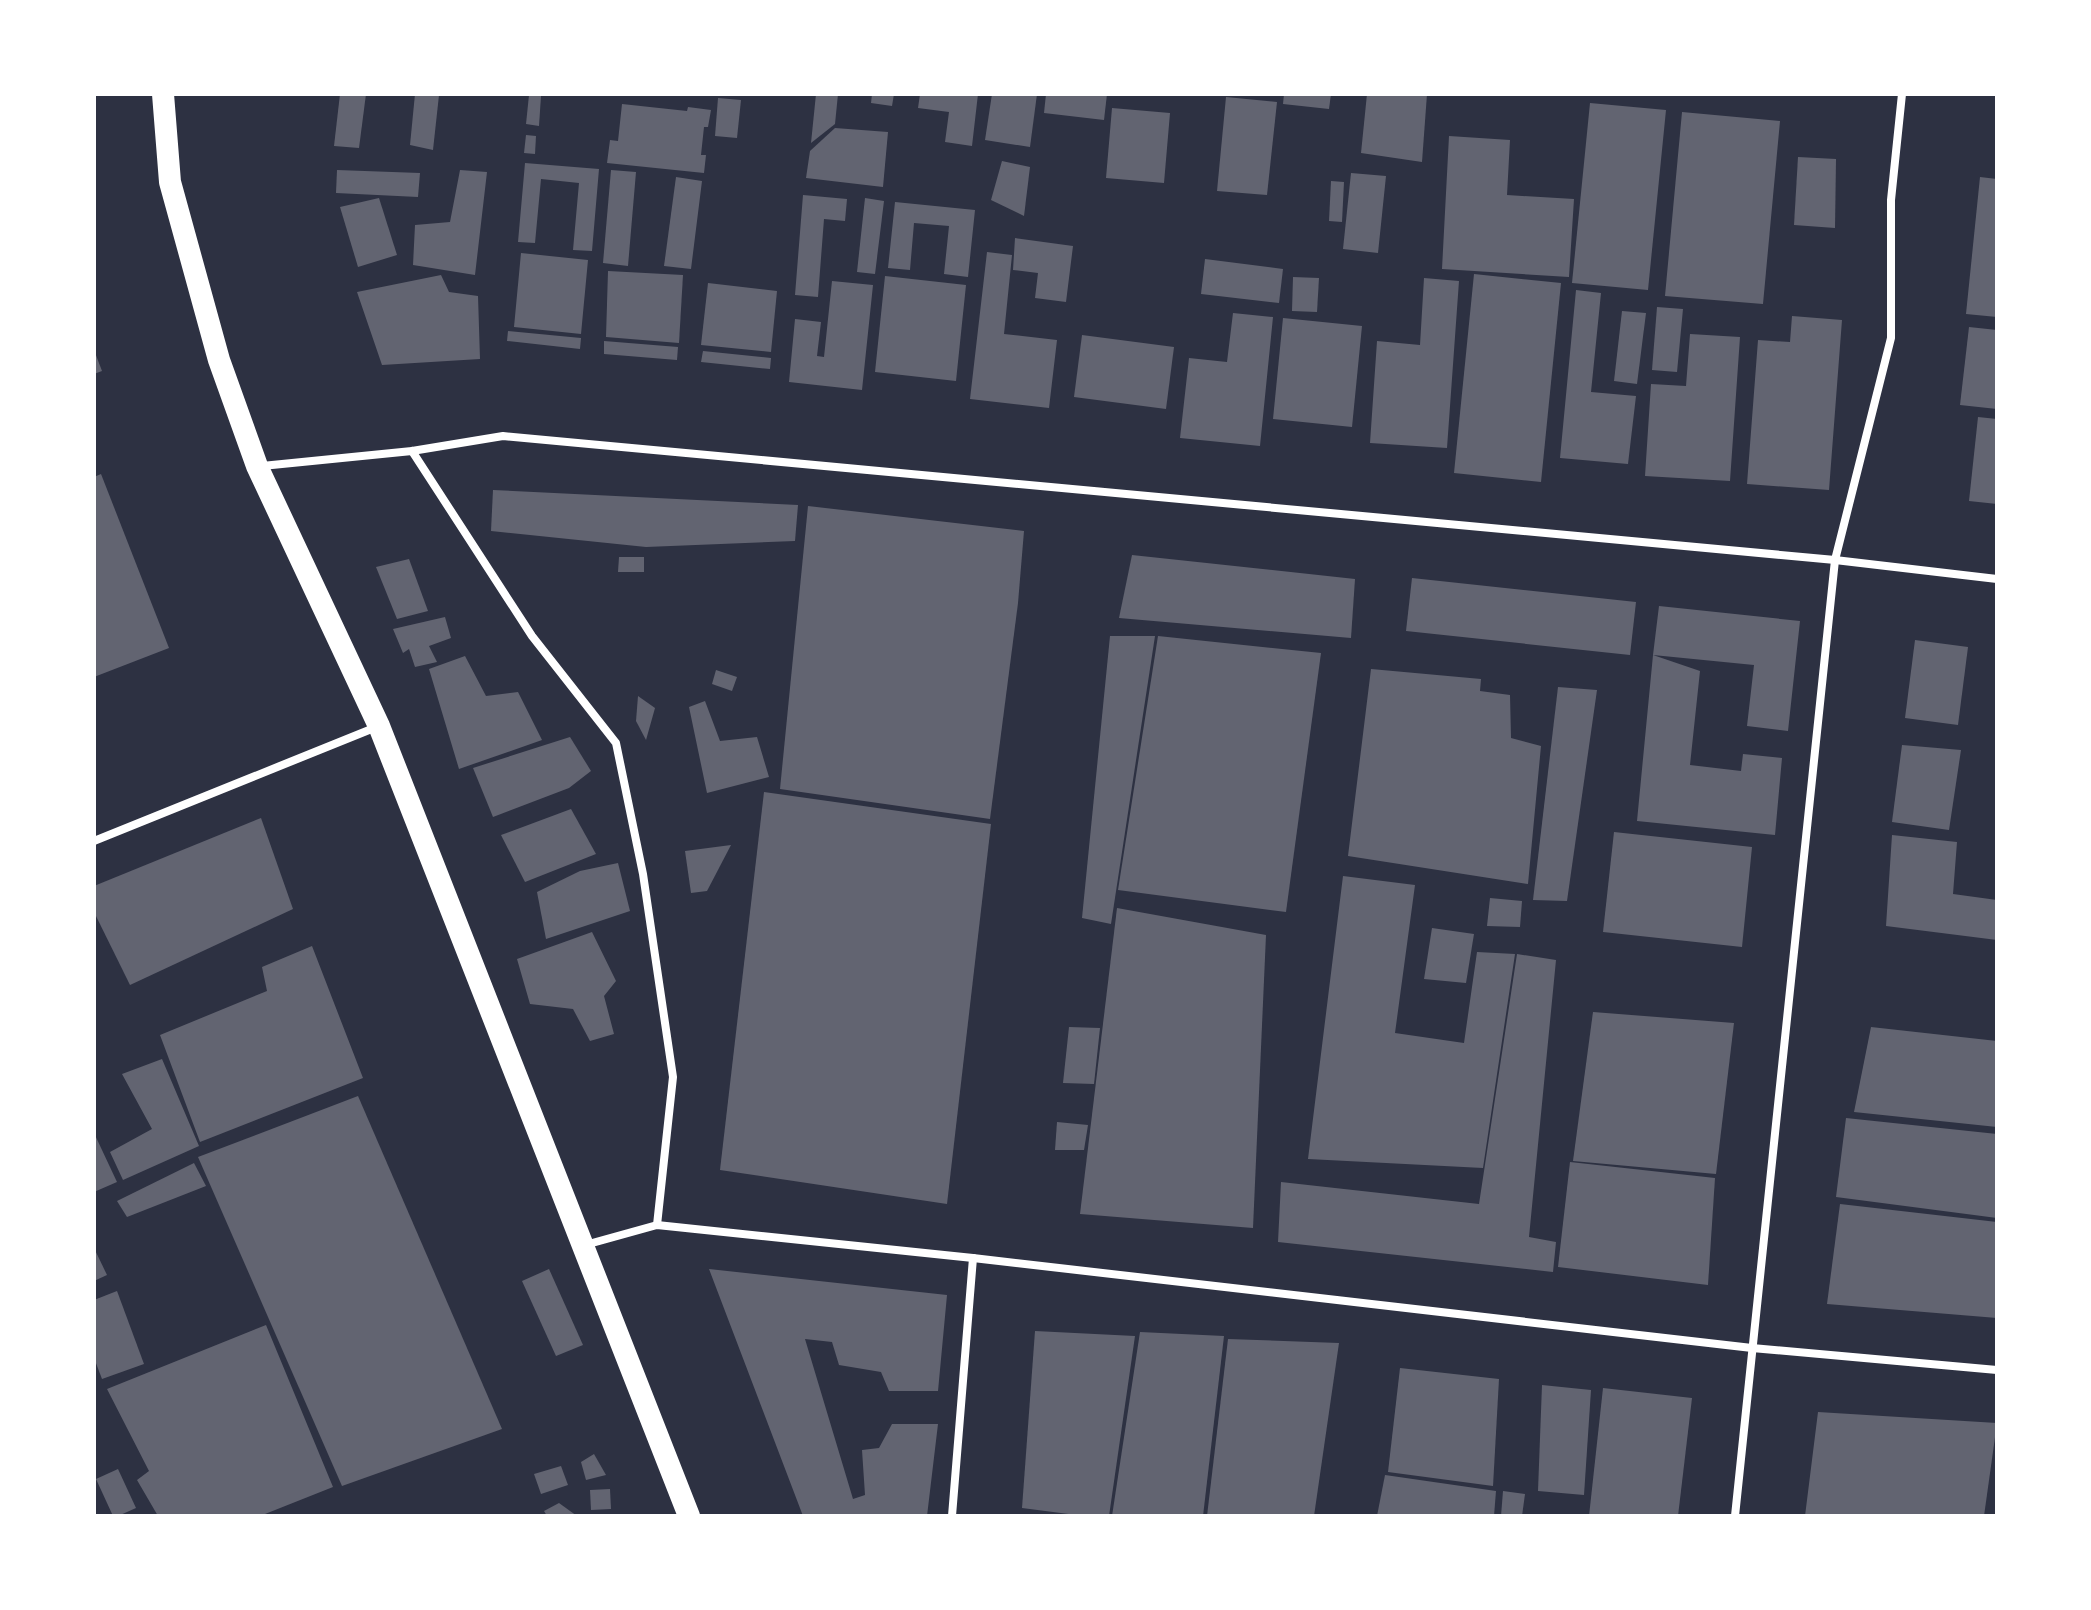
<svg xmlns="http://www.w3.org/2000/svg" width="2091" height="1610" font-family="Georgia,serif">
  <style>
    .building { fill: #626471 }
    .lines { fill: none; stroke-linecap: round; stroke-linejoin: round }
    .minor { stroke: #fff; stroke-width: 8 }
    .trunk { stroke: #fff; stroke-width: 22 }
  </style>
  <rect width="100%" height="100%" fill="#2d3142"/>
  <g class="building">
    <polygon points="340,94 366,94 359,148 334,146"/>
    <polygon points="415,94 439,95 433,150 410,145"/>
    <polygon points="816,94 838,94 835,124 811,143"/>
    <polygon points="872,94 894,94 892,106 871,103"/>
    <polygon points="920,94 978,94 972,146 945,142 949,112 918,108"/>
    <polygon points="992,94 1037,94 1030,147 985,140"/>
    <polygon points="1046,94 1107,94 1104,120 1044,113"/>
    <polygon points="1284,94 1331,94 1329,109 1283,104"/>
    <polygon points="1367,94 1427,94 1422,162 1361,153"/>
    <polygon points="529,95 541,96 539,126 526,124"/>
    <polygon points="1226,97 1277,102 1267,195 1217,191"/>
    <polygon points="718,98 741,100 737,138 715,136"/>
    <polygon points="1590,103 1666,110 1648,290 1572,283"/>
    <polygon points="622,104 687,111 688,107 711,110 708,127 704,127 701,155 706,155 704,173 607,163 610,140 618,141"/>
    <polygon points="1112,108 1170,113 1164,183 1106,178"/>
    <polygon points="1682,112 1780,121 1763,304 1665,296"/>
    <polygon points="835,128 888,132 883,187 806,178 810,151"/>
    <polygon points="526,135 536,136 535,154 524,153"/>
    <polygon points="1449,136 1510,140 1507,195 1574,199 1569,277 1442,269"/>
    <polygon points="1798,157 1836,159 1835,228 1794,225"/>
    <polygon points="1002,161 1030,167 1024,216 991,200"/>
    <polygon points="525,163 599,169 592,251 573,250 579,183 541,179 535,243 518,242"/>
    <polygon points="337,170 420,173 418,197 336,193"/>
    <polygon points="460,170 487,172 475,275 413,265 415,225 450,222"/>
    <polygon points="611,170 636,172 628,266 603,263"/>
    <polygon points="1351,173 1386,176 1378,253 1343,249"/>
    <polygon points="676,177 702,181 691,269 664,266"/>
    <polygon points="1980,177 1997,179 1997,317 1966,314"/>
    <polygon points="1331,181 1344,182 1342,222 1329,221"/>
    <polygon points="803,195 847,199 845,221 824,219 818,297 795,295"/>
    <polygon points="379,198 397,255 358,267 340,207"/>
    <polygon points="865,198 884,201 875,274 857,272"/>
    <polygon points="895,202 975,210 968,277 944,274 949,226 914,223 910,270 888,268"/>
    <polygon points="1015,238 1073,246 1066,302 1035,298 1038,273 1013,270"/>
    <polygon points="987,252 1012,255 1004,334 1057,340 1049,408 970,399"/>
    <polygon points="521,253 588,260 581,334 514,327"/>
    <polygon points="1205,259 1283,269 1279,303 1201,294"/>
    <polygon points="608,271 683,275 679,343 606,337"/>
    <polygon points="1474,274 1561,283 1541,482 1454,473"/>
    <polygon points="441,275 449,292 478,296 480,359 382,365 357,292"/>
    <polygon points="885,276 966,285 956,381 875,372"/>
    <polygon points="1293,277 1319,278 1317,312 1292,311"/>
    <polygon points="1424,278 1459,281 1447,448 1370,443 1377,341 1420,345"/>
    <polygon points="832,281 873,285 862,390 789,382 795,319 821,322 817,356 824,357"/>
    <polygon points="708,283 777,291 771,352 701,345"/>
    <polygon points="1576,290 1601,293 1591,392 1636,396 1628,464 1560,458"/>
    <polygon points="1657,307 1683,309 1677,372 1652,370"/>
    <polygon points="1622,311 1646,313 1637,384 1614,381"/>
    <polygon points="1233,313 1273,317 1260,446 1180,438 1189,358 1227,362"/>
    <polygon points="1792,316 1842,320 1829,490 1747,484 1758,340 1790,342"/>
    <polygon points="1283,318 1362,326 1352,427 1273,419"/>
    <polygon points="1969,327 1997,330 1997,409 1960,405"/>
    <polygon points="508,331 581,338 580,349 507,341"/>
    <polygon points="1690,334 1740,337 1730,481 1645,476 1651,384 1686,386"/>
    <polygon points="1082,335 1174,347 1166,409 1074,397"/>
    <polygon points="604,341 678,347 677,360 604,354"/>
    <polygon points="94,350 102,371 94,374"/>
    <polygon points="703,351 771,358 770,369 701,362"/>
    <polygon points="1978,417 1997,419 1997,504 1969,501"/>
    <polygon points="101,474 169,648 94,677 94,477"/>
    <polygon points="493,490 798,505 795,541 646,547 491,531"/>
    <polygon points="808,506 1024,531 1018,603 990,819 780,789"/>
    <polygon points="1132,555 1355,579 1351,638 1119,618"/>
    <polygon points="619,557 644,557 644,572 618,572"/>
    <polygon points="409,559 428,611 397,619 376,567"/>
    <polygon points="1412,578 1636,602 1630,655 1406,631"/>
    <polygon points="1659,606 1800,621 1788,731 1747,726 1754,665 1653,655 1700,671 1690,765 1741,771 1743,754 1782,758 1775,835 1637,821 1653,655"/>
    <polygon points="445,617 451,638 429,646 437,662 415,667 409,649 403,653 393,629"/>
    <polygon points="1110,636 1155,636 1111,924 1082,918"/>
    <polygon points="1158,636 1321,653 1286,912 1118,890"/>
    <polygon points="1915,640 1968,647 1958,725 1905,718"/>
    <polygon points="465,656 486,696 518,692 542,740 459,769 429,669"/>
    <polygon points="1371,669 1481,679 1480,691 1510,695 1511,738 1541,746 1528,884 1348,856"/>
    <polygon points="716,670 737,677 732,691 712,684"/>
    <polygon points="1558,687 1597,690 1567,901 1533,900"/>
    <polygon points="638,696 655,708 646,740 636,721"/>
    <polygon points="705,701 720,741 757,737 769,777 707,793 689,707"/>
    <polygon points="570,737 591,771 569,788 493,817 473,768"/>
    <polygon points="1902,745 1961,750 1949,830 1892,822"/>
    <polygon points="764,792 991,824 947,1204 720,1170"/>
    <polygon points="571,809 596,854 525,882 501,835"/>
    <polygon points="261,818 293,909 130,985 94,912 94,886"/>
    <polygon points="1614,832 1752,847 1742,947 1603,932"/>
    <polygon points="1892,835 1957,842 1953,894 1997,900 1997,940 1886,926"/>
    <polygon points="731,845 707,891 691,893 685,851"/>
    <polygon points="618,863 630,911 546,939 537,892 580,871"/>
    <polygon points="1343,876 1415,885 1395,1033 1464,1043 1477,952 1515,954 1483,1168 1308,1159"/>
    <polygon points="1490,898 1522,901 1520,927 1487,926"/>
    <polygon points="1117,908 1266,935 1253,1228 1080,1214"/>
    <polygon points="1432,928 1474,934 1466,983 1424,979"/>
    <polygon points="592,932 616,981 604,996 614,1034 590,1041 573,1009 530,1004 517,959"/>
    <polygon points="312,946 363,1078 200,1142 160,1035 267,991 262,967"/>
    <polygon points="1517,954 1556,960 1529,1237 1556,1242 1553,1272 1278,1242 1281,1182 1479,1204"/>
    <polygon points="1593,1012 1734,1023 1716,1174 1573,1161"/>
    <polygon points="1069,1027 1100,1028 1094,1084 1063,1083"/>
    <polygon points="1871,1027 1997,1041 1997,1127 1854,1112"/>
    <polygon points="162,1059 199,1146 123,1180 110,1152 152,1129 122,1074"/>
    <polygon points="358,1096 502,1429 342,1486 198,1157"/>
    <polygon points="1846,1118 1997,1134 1997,1218 1836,1197"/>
    <polygon points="1057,1122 1088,1125 1084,1150 1055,1150"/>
    <polygon points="94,1133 117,1182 94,1192"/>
    <polygon points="1570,1162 1715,1178 1708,1285 1558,1267"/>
    <polygon points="194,1163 206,1186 127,1217 117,1201"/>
    <polygon points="1840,1204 1997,1222 1997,1318 1827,1304"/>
    <polygon points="94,1248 107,1275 94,1281"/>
    <polygon points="549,1269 583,1345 556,1356 522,1281"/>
    <polygon points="709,1269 947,1295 938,1391 889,1391 881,1372 839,1365 832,1342 805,1339 853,1499 865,1495 862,1450 879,1448 892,1424 938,1424 927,1516 803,1516"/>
    <polygon points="117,1291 144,1364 102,1379 94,1358 94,1300"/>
    <polygon points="266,1325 333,1487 260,1516 158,1516 137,1480 149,1471 107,1389"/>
    <polygon points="1035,1331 1135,1336 1109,1516 1084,1516 1022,1508"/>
    <polygon points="1140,1332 1224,1336 1203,1516 1112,1516"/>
    <polygon points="1228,1339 1339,1343 1314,1516 1207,1516"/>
    <polygon points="1400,1368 1499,1379 1493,1486 1388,1472"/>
    <polygon points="1542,1385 1591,1390 1584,1495 1538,1491"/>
    <polygon points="1603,1388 1692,1398 1678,1516 1589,1516"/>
    <polygon points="1818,1412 1997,1423 1984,1516 1805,1516"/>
    <polygon points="594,1454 606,1475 586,1480 581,1462"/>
    <polygon points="561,1466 568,1485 541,1494 534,1474"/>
    <polygon points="118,1469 136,1508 118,1516 113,1516 96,1479"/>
    <polygon points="1385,1475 1496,1491 1494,1516 1377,1516"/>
    <polygon points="610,1489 611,1509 591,1510 590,1490"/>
    <polygon points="1503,1491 1525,1494 1522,1516 1501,1516"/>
    <polygon points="559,1503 577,1516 547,1516 544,1511"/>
  </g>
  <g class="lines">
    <g class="minor">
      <polyline points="412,451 532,636 616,743 643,874 673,1077 657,1225"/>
      <polyline points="262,466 412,451 503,436 1835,560 1997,579"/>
      <polyline points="94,841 379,726"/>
      <polyline points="585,1245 657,1225 973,1258 1752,1348 1997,1370"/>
      <polyline points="952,1516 973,1258"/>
      <polyline points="1735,1516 1835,560 1891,338 1891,200 1902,94"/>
    </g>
    <polyline class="trunk" points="163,94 170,182 219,360 257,466 379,726 689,1516"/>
  </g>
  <rect width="2091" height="1610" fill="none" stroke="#ffffff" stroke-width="192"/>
</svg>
